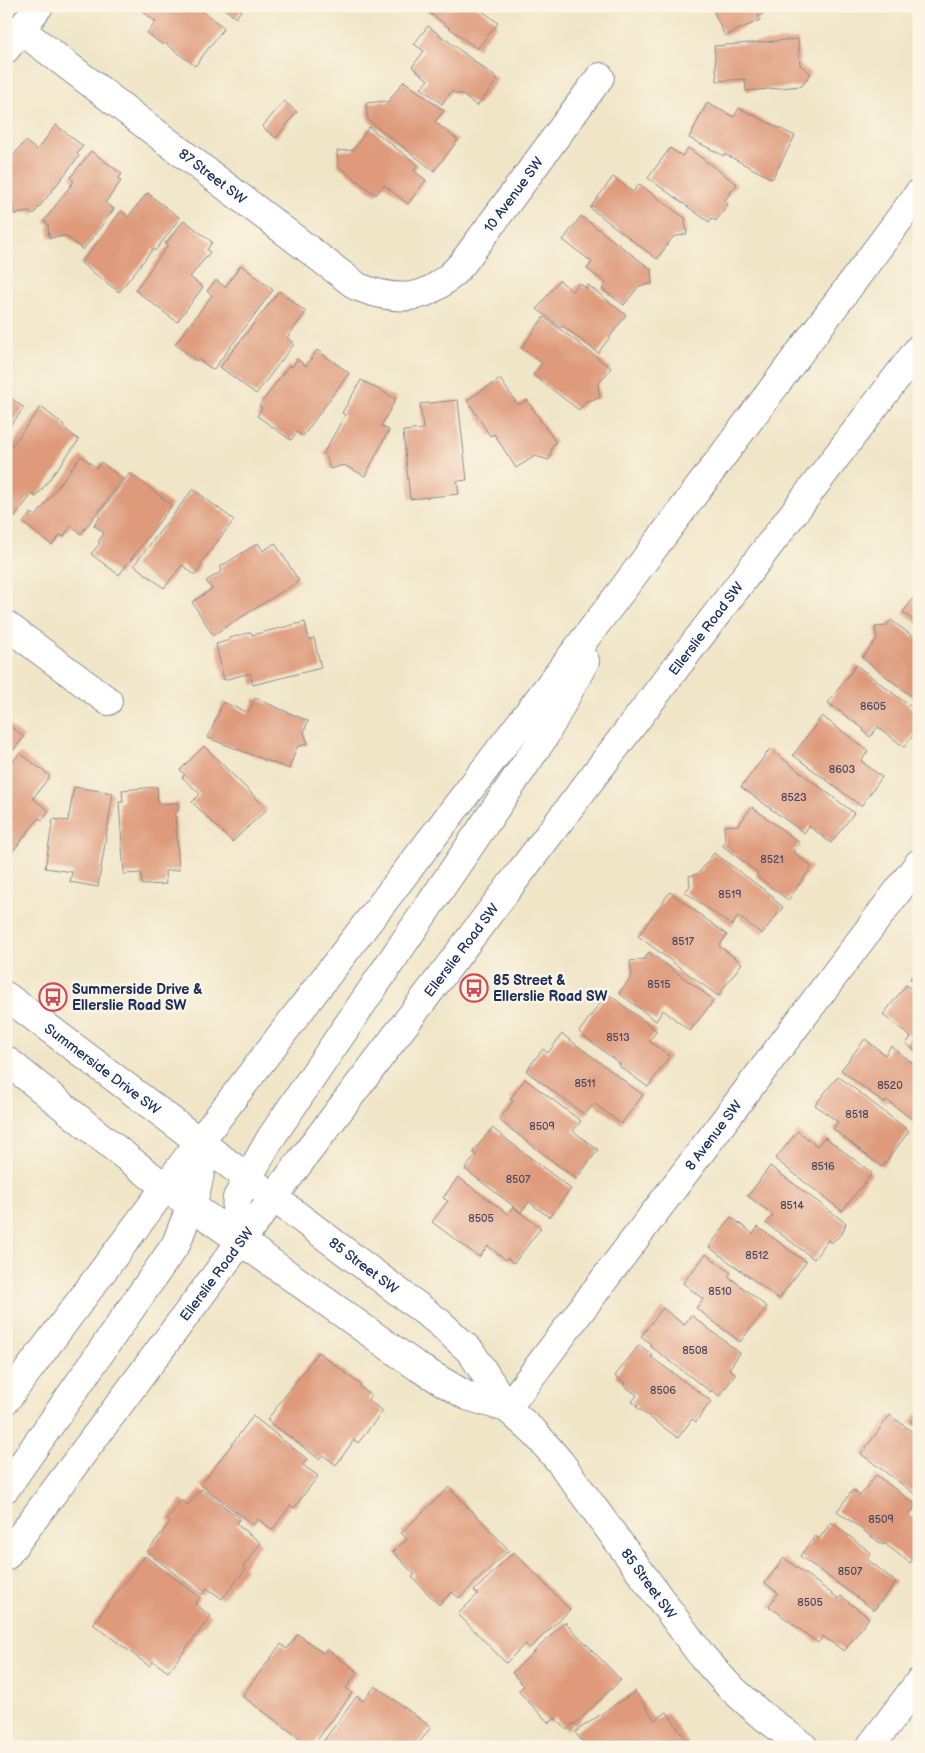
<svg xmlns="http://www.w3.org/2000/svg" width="925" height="1753" font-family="'Balsamiq Sans',sans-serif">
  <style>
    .building { fill: #de9a7a }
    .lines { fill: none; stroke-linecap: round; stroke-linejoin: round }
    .minor-casing { stroke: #868a92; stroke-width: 30 }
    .major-casing { stroke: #868a92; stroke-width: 30 }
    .minor { stroke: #fff; stroke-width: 28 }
    .major { stroke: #fff; stroke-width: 28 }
    .labels { text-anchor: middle; stroke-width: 5; stroke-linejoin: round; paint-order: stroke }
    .number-label { font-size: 11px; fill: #4c4a65 }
    .street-label { font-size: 14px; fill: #1b2f5e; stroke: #fcf5e5 }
    .poi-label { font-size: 14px; font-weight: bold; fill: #1b2f5e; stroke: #fcf5e5; text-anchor: start }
  </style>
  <rect width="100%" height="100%" fill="#fcf5e5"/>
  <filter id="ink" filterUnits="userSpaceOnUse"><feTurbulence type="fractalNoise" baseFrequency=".02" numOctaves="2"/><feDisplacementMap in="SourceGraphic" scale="10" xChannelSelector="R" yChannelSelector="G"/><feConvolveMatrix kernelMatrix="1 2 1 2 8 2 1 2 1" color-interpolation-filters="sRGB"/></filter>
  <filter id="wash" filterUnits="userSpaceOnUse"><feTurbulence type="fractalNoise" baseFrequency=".0096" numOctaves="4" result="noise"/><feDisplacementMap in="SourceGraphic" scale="20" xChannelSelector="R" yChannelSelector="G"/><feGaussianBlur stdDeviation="1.12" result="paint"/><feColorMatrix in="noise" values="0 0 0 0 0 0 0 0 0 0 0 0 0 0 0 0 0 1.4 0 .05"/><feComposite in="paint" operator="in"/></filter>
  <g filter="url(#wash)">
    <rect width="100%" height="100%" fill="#f0e5c7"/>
    <g id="blocks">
      <g class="building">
        <polygon points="136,6 196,6 224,28 195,66 165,43 163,45 147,33 156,22"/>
        <polygon points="221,6 244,6 236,18"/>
        <polygon points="424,6 476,6 498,23 477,49 423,8"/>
        <polygon points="711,6 779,6 758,16 760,20 725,36"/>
        <polygon points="428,26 498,79 477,106 460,93 458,95 452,91 442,104 421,88 428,80 412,67 424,51 414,44"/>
        <polygon points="798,39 800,65 811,73 802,86 746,91 745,79 717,81 714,46"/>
        <polygon points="404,81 444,111 435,122 458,140 434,171 368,120 366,103 385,101 387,103"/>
        <polygon points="284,101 297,112 276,138 262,127"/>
        <polygon points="707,103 734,117 739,108 795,136 772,179 725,154 724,156 689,138"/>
        <polygon points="56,125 83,146 77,154 79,156 33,215 29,212 14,214 12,199 6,195 6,165 25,141 37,150"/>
        <polygon points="369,127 418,165 414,171 426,180 408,204 384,185 376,195 338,166 337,151 353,150"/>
        <polygon points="670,148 682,156 688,148 737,184 724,201 728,205 716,221 712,218 709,222 648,178"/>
        <polygon points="91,151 122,174 118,179 121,181 105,203 114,209 83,250 66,236 49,238 48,224 44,221 74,181 70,178"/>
        <polygon points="613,177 633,192 639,184 686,219 685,222 687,234 673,237 657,259 590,208"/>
        <polygon points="147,193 180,218 155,251 153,249 119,292 81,263 121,211 128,217"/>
        <polygon points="581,216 651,269 652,284 639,286 624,305 602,289 606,283 587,269 592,262 563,240"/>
        <polygon points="184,220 212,242 207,250 210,252 190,277 203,287 177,322 135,290 168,245 166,243"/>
        <polygon points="241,265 273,290 213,370 198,359 197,361 175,344 212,295 207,291 216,280 225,287"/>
        <polygon points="559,280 572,291 579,283 586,288 588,285 626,315 598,353 563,326 561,328 537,309"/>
        <polygon points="279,291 306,312 287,338 294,344 256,394 220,367"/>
        <polygon points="544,317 611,368 598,385 600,398 586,401 579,410 533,375 542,363 521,348"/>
        <polygon points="317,350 349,373 303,436 297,432 291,440 257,416 262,408 259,406 289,365 292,367 297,359 306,366"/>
        <polygon points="500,379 518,405 527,400 556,443 553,444 549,460 535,456 516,468 494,434 490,436 467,400"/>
        <polygon points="361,380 396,399 381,426 389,430 365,476 344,465 330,469 326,455 323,454 345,415 342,413"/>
        <polygon points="6,394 24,408 6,431"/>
        <polygon points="458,400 467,480 457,481 459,494 410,499 403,431 423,429 420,404"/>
        <polygon points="41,407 64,425 63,427 79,440 36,497 32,494 14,518 6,512 6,453"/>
        <polygon points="81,456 97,468 101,462 123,479 81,534 71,526 63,537 60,535 52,545 23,523 31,513 36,516"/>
        <polygon points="130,473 172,505 119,575 91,554 100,543 98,542 104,533 94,525 100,517 98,515"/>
        <polygon points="193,489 234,520 200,564 202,565 195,575 182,565 164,588 134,565"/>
        <polygon points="258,543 263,551 275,543 299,581 213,635 192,602 212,589 206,581 222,571 220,567"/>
        <polygon points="919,591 919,625 903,612"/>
        <polygon points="891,620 919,641 919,702 862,658 877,639 875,627 886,626"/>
        <polygon points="305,622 309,640 314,638 321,668 253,685 250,673 224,680 216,644 230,640 230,638 251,632 252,635"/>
        <polygon points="856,665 919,713 919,728 904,747 878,727 870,737 863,731 864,729 828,703"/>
        <polygon points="255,698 308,721 304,732 308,744 297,747 289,769 208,738 223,702 248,713"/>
        <polygon points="822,716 868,751 861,761 882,777 861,806 793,755"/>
        <polygon points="6,723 24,737 11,753 6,749"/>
        <polygon points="204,746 267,809 232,842 192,802 200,794 182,777 185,775 180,770"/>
        <polygon points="770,749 854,813 831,843 809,826 804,833 741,787"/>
        <polygon points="20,753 50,776 33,798 49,811 42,820 39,818 6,860 6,763 9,759 12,762"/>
        <polygon points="74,787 113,793 98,887 70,882 72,872 45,868 53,819 68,821"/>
        <polygon points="157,787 158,804 178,803 178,812 175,812 179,870 165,871 166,884 142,885 141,873 124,874 119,802 123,802 122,790"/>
        <polygon points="752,807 800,843 793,852 812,867 788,900 756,876 758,873 723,846 725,842 724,826 738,825"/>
        <polygon points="714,853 774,897 773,899 783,907 762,934 738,916 732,926 685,892 690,886 689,876 698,874"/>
        <polygon points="670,892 727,935 719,946 742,963 718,996 638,936"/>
        <polygon points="649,952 714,1000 690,1031 663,1010 656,1021 619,993 632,976 630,961 644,959"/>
        <polygon points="919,968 919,985 910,979"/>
        <polygon points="906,985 919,995 919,1054 906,1044 911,1037 883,1015"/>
        <polygon points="607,993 657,1031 649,1041 670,1056 648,1087 619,1066 620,1064 579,1032"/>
        <polygon points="562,1034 643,1095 621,1124 594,1103 585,1115 526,1071 543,1049 548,1053"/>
        <polygon points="865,1039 885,1055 891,1046 919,1068 919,1117 915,1122 887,1100 884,1103 841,1070"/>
        <polygon points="838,1076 909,1131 882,1167 833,1129 838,1122 815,1105"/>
        <polygon points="525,1079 581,1121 573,1131 598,1150 576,1179 499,1120 513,1101 510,1099"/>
        <polygon points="492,1128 571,1189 549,1217 529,1202 521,1212 465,1169 476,1155 473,1152"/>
        <polygon points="798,1131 817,1146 825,1137 872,1173 842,1211 775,1159"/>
        <polygon points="770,1166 846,1223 842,1234 831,1243 828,1240 814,1259 766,1223 773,1215 748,1196"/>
        <polygon points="458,1177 508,1214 513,1207 541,1228 514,1263 507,1258 506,1260 488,1246 479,1257 432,1222 448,1201 443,1198"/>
        <polygon points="731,1217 753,1234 758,1227 806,1262 779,1299 709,1247"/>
        <polygon points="706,1254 731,1273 728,1276 767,1307 740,1342 696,1308 703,1299 683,1283"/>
        <polygon points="663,1308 684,1325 691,1315 740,1353 729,1369 736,1374 719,1396 712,1390 711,1392 650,1346 651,1344 641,1336"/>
        <polygon points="639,1345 653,1355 651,1357 711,1401 696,1422 692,1419 678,1438 636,1407 638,1406 632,1402 637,1395 623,1385 625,1384 615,1376"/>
        <polygon points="318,1352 361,1385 360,1387 371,1395 368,1400 383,1411 358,1443 354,1440 336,1465 323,1455 319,1459 267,1420"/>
        <polygon points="919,1411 919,1428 910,1422"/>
        <polygon points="890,1415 919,1437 919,1497 861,1454"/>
        <polygon points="253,1416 307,1459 303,1465 318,1476 294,1508 291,1505 272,1530 258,1519 253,1525 201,1485"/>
        <polygon points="876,1475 916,1505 909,1515 919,1523 919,1552 910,1563 884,1543 883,1545 837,1511 853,1490 860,1496"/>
        <polygon points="449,1487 509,1550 459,1598 452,1592 439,1605 412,1577 415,1575 393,1552 407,1539 401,1533"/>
        <polygon points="201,1489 240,1518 236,1524 261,1543 243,1567 246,1569 222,1599 207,1588 202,1595 147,1552 170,1522 167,1520 181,1500 188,1505"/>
        <polygon points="831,1522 871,1553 867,1559 896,1582 874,1610 800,1556 815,1536 819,1539"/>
        <polygon points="514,1552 570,1610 529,1649 525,1644 506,1663 458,1614 478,1594 474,1591"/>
        <polygon points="145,1556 200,1597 195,1604 211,1616 168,1672 153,1661 149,1666 93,1624"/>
        <polygon points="784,1558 839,1599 841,1596 869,1618 844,1651 823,1636 818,1643 769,1606 778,1593 765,1583"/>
        <polygon points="565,1622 621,1680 574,1725 573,1723 567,1730 555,1718 549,1723 518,1691 524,1686 512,1673"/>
        <polygon points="298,1634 323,1653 327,1649 358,1672 346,1688 352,1693 312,1747 242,1696 281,1644 287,1649"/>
        <polygon points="375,1686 431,1727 419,1743 424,1747 319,1747 357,1696 363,1701"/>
        <polygon points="635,1691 655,1720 667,1712 691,1747 586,1747 575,1732"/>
      </g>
    </g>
  </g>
  <g filter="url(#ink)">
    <use href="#blocks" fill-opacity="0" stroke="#868a92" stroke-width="1"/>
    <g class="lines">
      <g class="minor-casing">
        <g id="minor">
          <path id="s1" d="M21,30L358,287C403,304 430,300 462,264L600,77"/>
          <polyline points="6,49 39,6"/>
          <polyline points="6,625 108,701"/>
          <path id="s2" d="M6,996L440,1323L471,1352L507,1408L536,1434L560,1462L702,1656L728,1685L758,1712L804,1747"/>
          <polyline points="6,1060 116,1149 165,1187 418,1367 467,1396 507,1408"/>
          <path id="s3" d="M507,1408L919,863"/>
          <polyline points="870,1747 919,1682"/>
        </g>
      </g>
      <g class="major-casing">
        <g id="major">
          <polyline points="241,1242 235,1222 237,1198 270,1139 544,737 585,661"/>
          <polyline points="6,1400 200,1141 623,589 919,193"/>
          <polyline points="6,1488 176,1244 196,1192 201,1169 200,1141"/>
          <path id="s4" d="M6,1556L300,1162L919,348"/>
        </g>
      </g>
      <use href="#minor" class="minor"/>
      <use href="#major" class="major"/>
    </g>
  </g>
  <defs>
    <g id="bus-ring" transform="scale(1.4375)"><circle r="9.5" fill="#fcf5e5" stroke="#d1495b" stroke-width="1.5"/><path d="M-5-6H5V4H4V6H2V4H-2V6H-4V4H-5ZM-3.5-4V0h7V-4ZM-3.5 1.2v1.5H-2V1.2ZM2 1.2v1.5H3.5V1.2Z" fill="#d1495b"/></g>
  </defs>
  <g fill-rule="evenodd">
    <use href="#bus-ring" x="474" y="988"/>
    <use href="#bus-ring" x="53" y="997"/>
  </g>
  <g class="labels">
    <g class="number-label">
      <text x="873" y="710">8605</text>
      <text x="842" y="773">8603</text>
      <text x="794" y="801">8523</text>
      <text x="772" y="863">8521</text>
      <text x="730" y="898">8519</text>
      <text x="683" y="945">8517</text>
      <text x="659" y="988">8515</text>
      <text x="618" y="1041">8513</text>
      <text x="585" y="1087">8511</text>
      <text x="890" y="1089">8520</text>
      <text x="857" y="1118">8518</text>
      <text x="542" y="1130">8509</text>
      <text x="823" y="1170">8516</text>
      <text x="518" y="1183">8507</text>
      <text x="792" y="1209">8514</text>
      <text x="481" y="1222">8505</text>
      <text x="757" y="1259">8512</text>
      <text x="720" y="1295">8510</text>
      <text x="695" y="1354">8508</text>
      <text x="663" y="1394">8506</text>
      <text x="881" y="1523">8509</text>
      <text x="850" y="1575">8507</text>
      <text x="810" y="1606">8505</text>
    </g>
    <g class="street-label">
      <text dy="5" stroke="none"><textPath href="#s1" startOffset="241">87 Street SW</textPath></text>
      <text dy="5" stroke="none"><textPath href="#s1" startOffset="626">10 Avenue SW</textPath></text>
      <text dy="5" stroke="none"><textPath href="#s4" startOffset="1162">Ellerslie Road SW</textPath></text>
      <text dy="5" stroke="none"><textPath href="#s4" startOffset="758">Ellerslie Road SW</textPath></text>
      <text dy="5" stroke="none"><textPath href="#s2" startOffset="121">Summerside Drive SW</textPath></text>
      <text dy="5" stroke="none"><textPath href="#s3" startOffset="342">8 Avenue SW</textPath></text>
      <text dy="5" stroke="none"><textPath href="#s2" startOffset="448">85 Street SW</textPath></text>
      <text dy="5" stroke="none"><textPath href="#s4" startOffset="352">Ellerslie Road SW</textPath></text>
      <text dy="5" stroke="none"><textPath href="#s2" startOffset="879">85 Street SW</textPath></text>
    </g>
    <g class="poi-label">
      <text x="493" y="985">85 Street &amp;<tspan x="493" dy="16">Ellerslie Road SW</tspan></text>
      <text x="72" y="994">Summerside Drive &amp;<tspan x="72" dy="16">Ellerslie Road SW</tspan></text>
    </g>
  </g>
  <rect width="925" height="1753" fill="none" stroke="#fcf5e5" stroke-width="25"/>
</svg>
